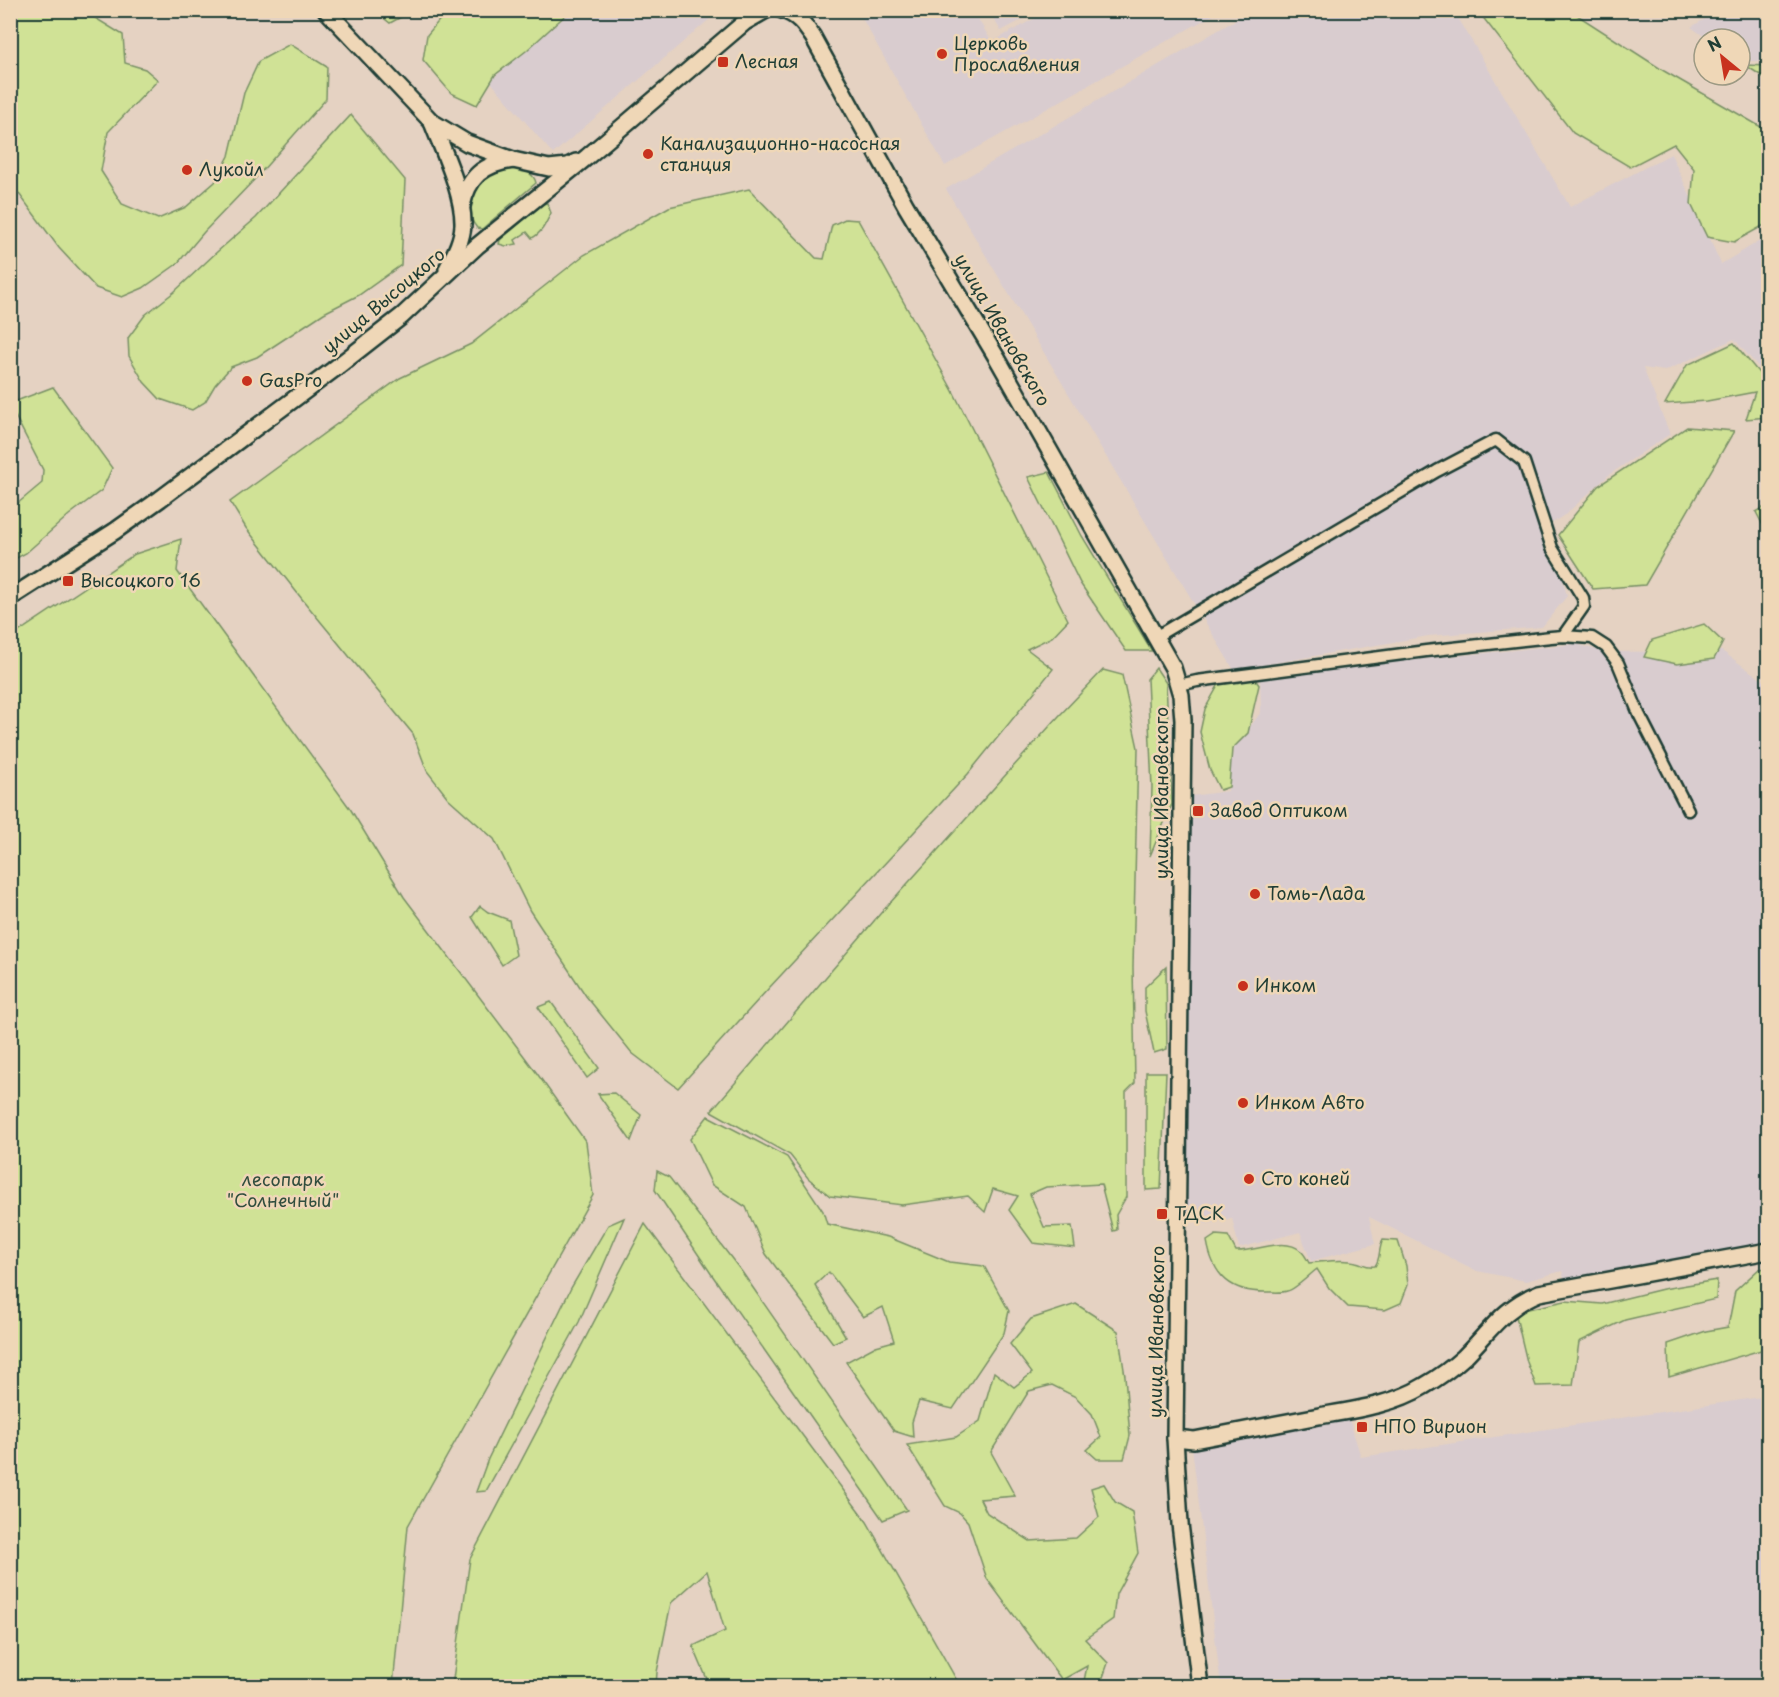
<svg xmlns="http://www.w3.org/2000/svg" width="1779" height="1697" font-family="'Playpen Sans',sans-serif">
  <style>
    .built { fill: #d9cccf }
    .green { fill: #d0e296; stroke: #789065; stroke-width: 1.5 }
    .lines { fill: none; stroke-linecap: round; stroke-linejoin: round }
    .street-casing { stroke: #1f3d34; stroke-width: 15 }
    .secondary-casing { stroke: #1f3d34; stroke-width: 20 }
    .street { stroke: #efd7b7; stroke-width: 10 }
    .secondary { stroke: #efd7b7; stroke-width: 15 }
    .poi-dot { fill: #c8321e; stroke: #efd7b7; stroke-width: 2 }
    .labels { text-anchor: middle; stroke-width: 5; stroke-linejoin: round; paint-order: stroke }
    .poi-label { font-size: 18px; fill: #1f3d34; stroke: #efd7b7; text-anchor: start }
    .street-label { font-size: 18px; fill: #1f3d34; stroke: #efd7b7 }
    .park-label { font-size: 18px; fill: #314e3e; stroke: #efd7b7 }
  </style>
  <rect width="100%" height="100%" fill="#e5d2c2"/>
  <filter id="ink" filterUnits="userSpaceOnUse"><feTurbulence type="fractalNoise" baseFrequency=".0167" numOctaves="2"/><feDisplacementMap in="SourceGraphic" scale="12" xChannelSelector="R" yChannelSelector="G"/><feConvolveMatrix kernelMatrix="1 2 1 2 8 2 1 2 1" color-interpolation-filters="sRGB"/></filter>
  <g filter="url(#ink)">
    <g class="built">
      <polygon points="572,11 719,11 553,154 490,81"/>
      <polygon points="858,11 973,11 992,42 1048,11 1220,11 945,166"/>
      <polygon points="989,11 1039,11 1001,31"/>
      <polygon points="1251,11 1454,11 1570,207 1671,154 1721,264 1768,236 1768,378 1734,339 1665,371 1643,368 1670,434 1610,474 1566,514 1549,525 1567,596 1542,627 1428,636 1234,670 946,189"/>
      <polygon points="1719,11 1768,11 1768,61 1740,61 1740,39 1708,39 1691,27"/>
      <polygon points="1576,644 1604,652 1722,651 1768,684 1768,1246 1666,1265 1665,1260 1565,1282 1562,1271 1526,1281 1477,1271 1369,1217 1375,1244 1311,1261 1300,1232 1239,1248 1232,1218 1207,1224 1186,1216 1191,796 1228,791 1233,750 1261,712 1260,675"/>
      <polygon points="1768,1396 1768,1686 1221,1686 1192,1447 1349,1419 1361,1457"/>
    </g>
    <g class="green">
      <polygon points="10,11 84,11 123,35 125,63 145,69 158,80 108,132 101,171 122,204 158,219 186,207 215,182 229,156 244,93 259,61 290,44 327,67 326,99 253,181 204,232 177,264 143,288 122,297 96,288 59,248 11,183"/>
      <polygon points="375,11 412,11 390,23"/>
      <polygon points="447,11 447,10 570,11 526,51 495,75 477,105 451,93 423,60 427,35"/>
      <polygon points="1478,11 1571,11 1664,71 1768,131 1768,223 1734,242 1707,237 1691,204 1694,169 1674,144 1630,167 1573,133"/>
      <polygon points="1745,65 1768,66 1768,80"/>
      <polygon points="351,115 405,180 401,265 359,295 324,313 257,357 231,367 215,385 205,402 192,410 160,399 144,382 129,356 128,338 145,315 174,292 218,251 256,218"/>
      <path d="M512,167C521,169 534,172 536,183L482,229L477,228C462,210 472,186 489,174C495,170 504,169 512,167Z"/>
      <polygon points="749,189 816,258 824,259 832,225 845,219 858,220 953,391 1068,620 1052,637 1027,649 1053,669 968,774 769,988 678,1088 632,1053 586,996 530,911 494,839 448,798 427,771 413,734 302,599 246,528 230,502 400,378 471,344 584,255 669,207"/>
      <path d="M547,203L551,213C546,223 542,233 532,238L527,232L515,240L517,244L506,246L499,244L500,240L542,204Z"/>
      <polygon points="1734,343 1768,384 1768,417 1746,419 1755,392 1707,401 1665,404 1687,365"/>
      <polygon points="53,387 112,468 102,490 69,515 26,553 11,561 11,509 42,483 43,470 11,408 11,403"/>
      <polygon points="1687,427 1734,431 1645,585 1593,589 1558,535 1598,486"/>
      <polygon points="1049,472 1082,536 1152,651 1126,651 1080,583 1028,477"/>
      <polygon points="1768,505 1768,535 1756,512"/>
      <polygon points="181,539 177,571 351,810 404,897 536,1072 586,1142 593,1195 408,1526 393,1686 11,1686 11,637 135,554"/>
      <polygon points="1704,624 1723,642 1714,659 1677,664 1644,657 1652,640"/>
      <polygon points="1156,668 1166,683 1172,804 1150,856 1152,787 1147,679"/>
      <polygon points="1103,670 1122,675 1138,748 1133,967 1135,1083 1126,1092 1126,1197 1116,1215 1117,1230 1113,1231 1101,1184 1046,1187 1030,1194 1044,1227 1072,1226 1075,1248 1033,1243 1009,1210 1018,1196 993,1189 985,1212 968,1196 902,1205 830,1196 808,1178 790,1155 711,1111 880,914 1059,716"/>
      <polygon points="1250,672 1259,685 1248,733 1232,749 1229,787 1220,790 1210,770 1200,732 1205,709 1223,677"/>
      <polygon points="480,906 488,912 509,920 516,955 502,965 472,917"/>
      <polygon points="1166,967 1167,1049 1154,1053 1145,1011 1145,987"/>
      <polygon points="551,1002 599,1068 587,1078 538,1007"/>
      <polygon points="1146,1072 1166,1072 1161,1189 1146,1190"/>
      <polygon points="614,1093 641,1115 631,1141 598,1094"/>
      <polygon points="708,1116 787,1157 823,1211 827,1224 888,1237 949,1262 984,1266 1009,1311 1004,1333 953,1409 919,1401 912,1422 913,1437 894,1431 846,1362 876,1346 894,1341 883,1307 863,1317 829,1272 815,1285 846,1337 833,1343 766,1254 746,1207 712,1185 690,1139"/>
      <polygon points="657,1171 669,1177 742,1272 907,1510 883,1520 712,1275 655,1190"/>
      <polygon points="624,1218 579,1322 486,1491 476,1492 488,1459 571,1288 608,1225"/>
      <polygon points="645,1224 867,1522 960,1686 710,1686 693,1646 725,1631 707,1571 671,1603 657,1672 656,1686 452,1686 470,1559"/>
      <path d="M1216,1235L1228,1236L1236,1251C1255,1252 1285,1236 1301,1251C1304,1254 1307,1259 1309,1263C1324,1262 1342,1258 1356,1262C1365,1264 1364,1267 1375,1266C1381,1258 1378,1249 1383,1240L1398,1241L1406,1266L1408,1285L1401,1303L1385,1310L1348,1307L1329,1288L1317,1269C1310,1274 1295,1290 1287,1291C1282,1293 1274,1292 1268,1292C1232,1293 1213,1277 1207,1241Z"/>
      <polygon points="1768,1268 1768,1348 1669,1377 1668,1344 1706,1331 1728,1327 1735,1291 1759,1269"/>
      <polygon points="1717,1280 1716,1299 1625,1320 1579,1342 1573,1385 1536,1386 1527,1362 1515,1312 1565,1301 1602,1304 1663,1289"/>
      <polygon points="1076,1304 1118,1331 1125,1376 1130,1436 1124,1459 1097,1459 1087,1450 1101,1437 1092,1414 1076,1397 1052,1385 1029,1391 991,1452 1015,1496 980,1499 987,1513 1030,1541 1076,1538 1099,1517 1091,1488 1104,1484 1115,1502 1132,1512 1138,1553 1116,1594 1113,1619 1085,1639 1108,1663 1100,1686 1083,1686 1087,1666 1062,1680 987,1579 968,1522 960,1513 945,1506 907,1445 956,1437 980,1421 994,1372 1014,1387 1032,1373 1010,1344 1031,1319"/>
    </g>
    <g class="lines">
      <g class="street-casing">
        <g id="street">
          <polyline points="1155,637 1437,471 1496,440 1524,462 1552,548 1583,598 1584,606 1563,636"/>
          <polyline points="1179,685 1197,681 1426,651 1551,637 1563,636 1592,638 1606,647 1618,663 1639,714 1688,810"/>
        </g>
      </g>
      <g class="secondary-casing">
        <g id="secondary">
          <polyline points="326,10 432,122 467,143 513,160 549,168 568,166 576,162"/>
          <path d="M782,10C798,15 804,24 813,37L906,206L997,358L1173,668L1181,695L1183,720L1175,1438L1180,1524L1200,1686"/>
          <path d="M432,122C443,151 464,194 463,225C462,241 454,255 447,269"/>
          <path d="M462,206C468,177 483,164 513,160"/>
          <polyline points="10,598 115,531 160,499 333,370 402,316 477,246 587,157 745,22 766,10"/>
          <path d="M1175,1438L1194,1440C1235,1432 1277,1424 1319,1416C1354,1410 1393,1405 1424,1386C1438,1378 1452,1368 1464,1357C1490,1331 1504,1307 1539,1293L1768,1251"/>
        </g>
      </g>
      <use href="#street" class="street"/>
      <use href="#secondary" class="secondary"/>
    </g>
  </g>
  <g class="poi-dot">
    <circle cx="942" cy="54" r="6"/>
    <rect x="717" y="56" width="12" height="12" rx="3"/>
    <circle cx="648" cy="154" r="6"/>
    <circle cx="187" cy="170" r="6"/>
    <circle cx="247" cy="381" r="6"/>
    <rect x="62" y="575" width="12" height="12" rx="3"/>
    <rect x="1192" y="805" width="12" height="12" rx="3"/>
    <circle cx="1255" cy="894" r="6"/>
    <circle cx="1243" cy="986" r="6"/>
    <circle cx="1243" cy="1103" r="6"/>
    <circle cx="1249" cy="1179" r="6"/>
    <rect x="1156" y="1208" width="12" height="12" rx="3"/>
    <rect x="1356" y="1421" width="12" height="12" rx="3"/>
  </g>
  <g class="labels">
    <g class="poi-label">
      <text x="954" y="50">Церковь<tspan x="954" dy="21">Прославления</tspan></text>
      <text x="735" y="68">Лесная</text>
      <text x="660" y="150">Канализационно-насосная<tspan x="660" dy="21">станция</tspan></text>
      <text x="199" y="176">Лукойл</text>
      <text x="259" y="387">GasPro</text>
      <text x="80" y="587">Высоцкого 16</text>
      <text x="1210" y="817">Завод Оптиком</text>
      <text x="1267" y="900">Томь-Лада</text>
      <text x="1255" y="992">Инком</text>
      <text x="1255" y="1109">Инком Авто</text>
      <text x="1261" y="1185">Сто коней</text>
      <text x="1174" y="1220">ТДСК</text>
      <text x="1374" y="1433">НПО Вирион</text>
    </g>
    <g class="street-label">
      <text transform="translate(384 301) rotate(-40)" y="6">улица Высоцкого</text>
      <text transform="translate(1002 330) rotate(60)" y="6">улица Ивановского</text>
      <text transform="translate(1162 793) rotate(-90)" y="6">улица Ивановского</text>
      <text transform="translate(1157 1332) rotate(-89)" y="6">улица Ивановского</text>
    </g>
    <g class="park-label">
      <text x="283" y="1186">лесопарк<tspan x="283" dy="21">"Солнечный"</tspan></text>
    </g>
  </g>
  <rect width="1779" height="1697" fill="none" stroke="#efd7b7" stroke-width="36"/>
  <rect x="18" y="18" width="1743" height="1661" fill="none" stroke="#1f3d34" stroke-width="2" filter="url(#ink)"/>
  <g transform="translate(1722 57) rotate(330)"><circle r="28" fill="#efd7b7" stroke="#9c9983" stroke-width="1.5"/>
  <path d="M0-4.5L10 22L0 15L-10 22Z" fill="#c8321e"/>
  <text y="-9" font-size="16" font-weight="bold" text-anchor="middle" fill="#1f3d34">N</text>
  </g>
</svg>
